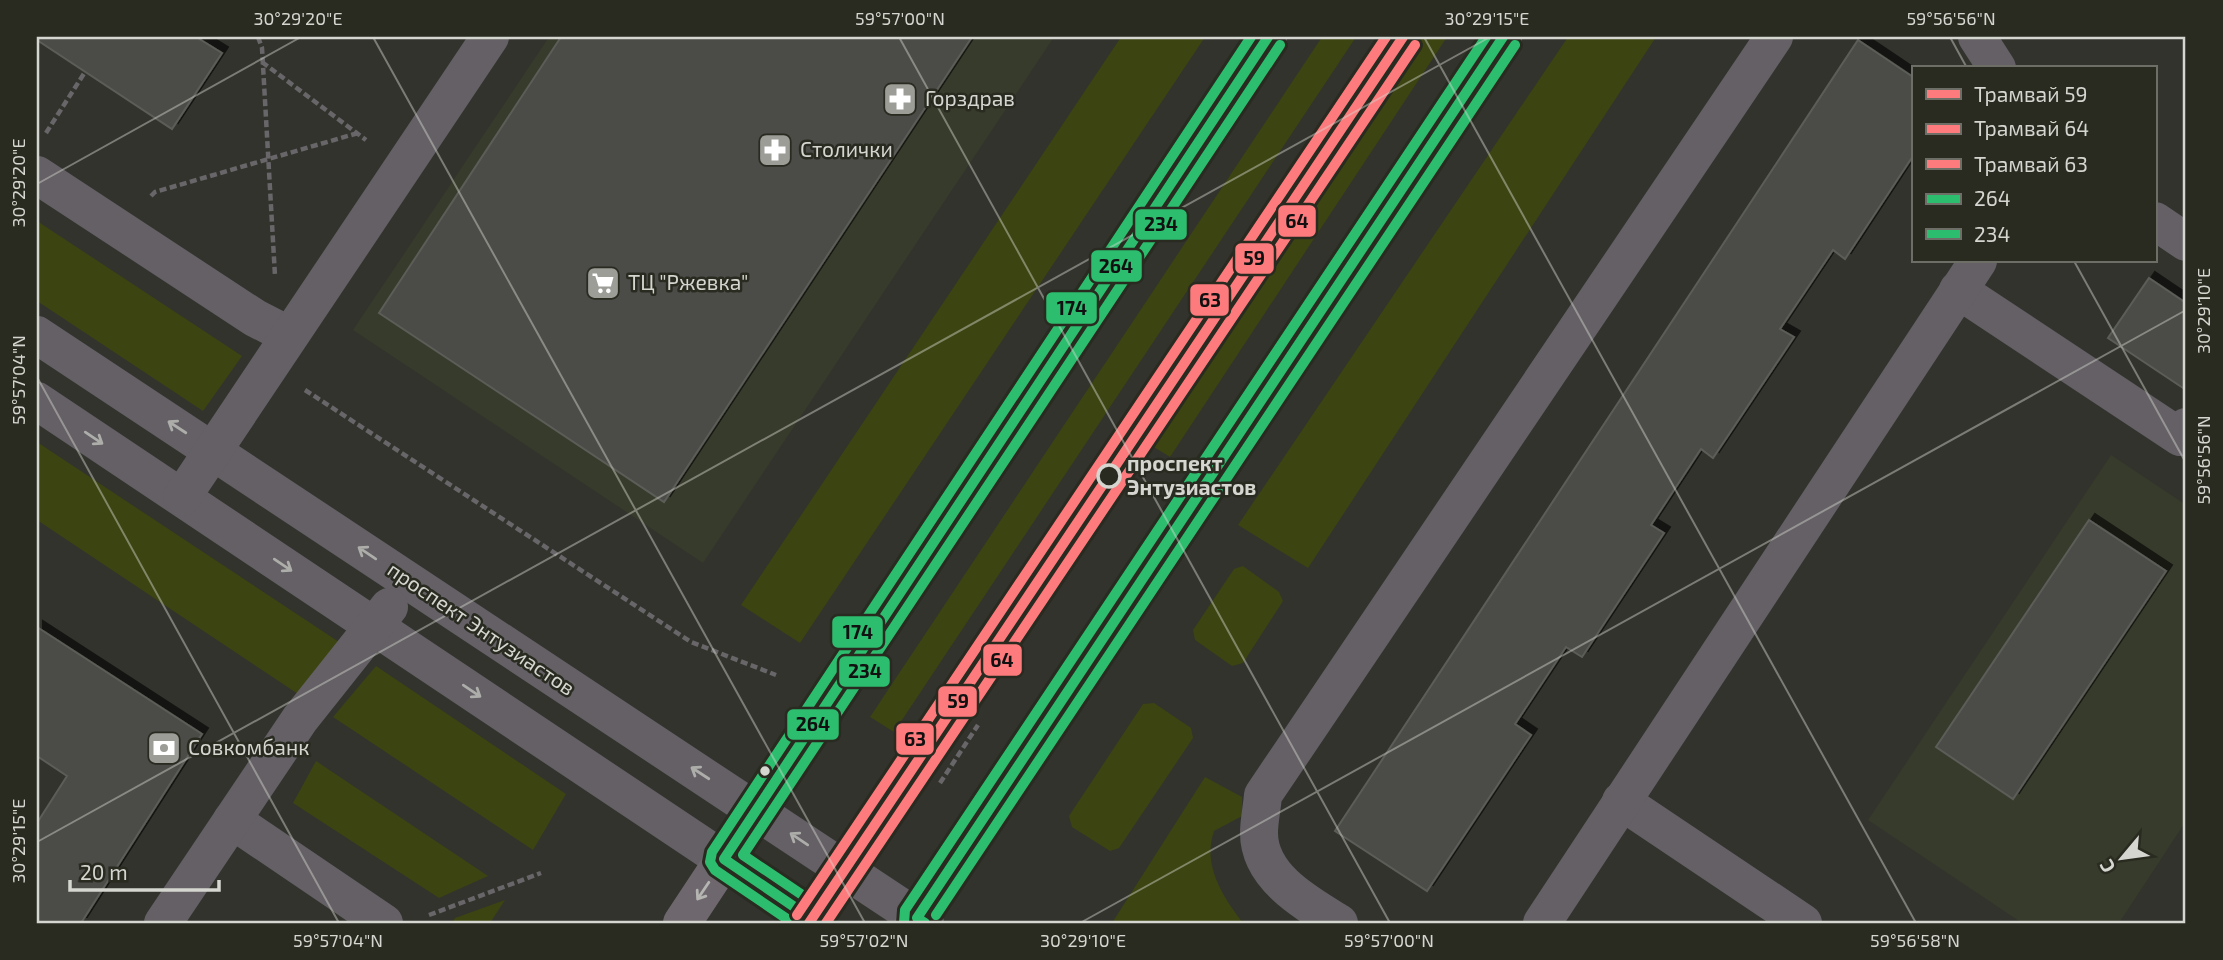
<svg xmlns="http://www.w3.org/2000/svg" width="2223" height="960" font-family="'Exo 2',sans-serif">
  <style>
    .built { fill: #373b2b }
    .green { fill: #3c4412 }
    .building { fill: #4b4c47; stroke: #5c5d58; stroke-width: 2; filter: url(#shadow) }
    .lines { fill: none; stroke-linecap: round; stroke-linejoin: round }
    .path { stroke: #686668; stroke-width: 4.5; stroke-dasharray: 7 3.5; stroke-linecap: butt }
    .minor { stroke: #646065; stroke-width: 38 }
    .major { stroke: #6e686e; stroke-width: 38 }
    .bus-1-casing { stroke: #292b21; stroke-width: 16 }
    .bus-2-casing { stroke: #292b21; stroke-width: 16 }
    .bus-3-casing { stroke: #292b21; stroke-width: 16 }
    .bus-1 { stroke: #2cbe6e; stroke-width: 10 }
    .bus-2 { stroke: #2cbe6e; stroke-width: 10 }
    .bus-3 { stroke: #2cbe6e; stroke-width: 10 }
    .tram-1-casing { stroke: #292b21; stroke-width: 16 }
    .tram-2-casing { stroke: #292b21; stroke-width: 16 }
    .tram-3-casing { stroke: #292b21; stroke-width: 16 }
    .tram-1 { stroke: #fd7b7d; stroke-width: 10 }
    .tram-2 { stroke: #fd7b7d; stroke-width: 10 }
    .tram-3 { stroke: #fd7b7d; stroke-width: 10 }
    .oneway { stroke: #adadaa }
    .oneway2 { stroke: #b5b5b2 }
    .ticks { fill: none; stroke: #d4d6cf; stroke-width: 2; stroke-opacity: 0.45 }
    .stop-dot { fill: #292b21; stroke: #d4d6cf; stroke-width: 3.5 }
    .bus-dot { fill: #d4d6cf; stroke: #292b21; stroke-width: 2.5 }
    .labels { text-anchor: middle; stroke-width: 5; stroke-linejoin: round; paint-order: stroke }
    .poi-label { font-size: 21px; fill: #d4d6cf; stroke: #292b21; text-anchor: start }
    .stop-label { font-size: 21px; font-weight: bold; fill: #d4d6cf; stroke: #292b21; text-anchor: start }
    .street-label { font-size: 21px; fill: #d4d6cf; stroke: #292b21 }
    .line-badge { stroke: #292b21; stroke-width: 2.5 }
    .pale-badge-label { font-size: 19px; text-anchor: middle; font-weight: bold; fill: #111 }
    .neatline { fill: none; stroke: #d4d6cf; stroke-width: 2.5 }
    .ticks-label { font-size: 18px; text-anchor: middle; fill: #d4d6cf }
  </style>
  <defs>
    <filter id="shadow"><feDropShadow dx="6" dy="-6" stdDeviation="0" flood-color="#0009"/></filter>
  </defs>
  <rect width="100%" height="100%" fill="#32332d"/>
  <g class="built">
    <polygon points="549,37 1054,37 703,563 353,330"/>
    <polygon points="2111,455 2186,505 2186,821 2119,923 2022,923 1868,820"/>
  </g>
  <g class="green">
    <polygon points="1121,37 1205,37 800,643 741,605"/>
    <polygon points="1322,37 1356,37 894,732 870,717"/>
    <polygon points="1419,37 1447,37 1170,457 1149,444"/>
    <polygon points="1568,37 1656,37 1308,568 1238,525"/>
    <polygon points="37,221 242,356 203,411 37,301"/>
    <polygon points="37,442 339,642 298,694 37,520"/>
    <polygon points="1243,566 1279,592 1283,601 1243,663 1232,666 1195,640 1193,630 1234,569"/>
    <polygon points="376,666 566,794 533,850 333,717"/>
    <polygon points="1154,703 1191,728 1193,738 1119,848 1110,851 1072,827 1069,816 1143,704"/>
    <polygon points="316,761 488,876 439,898 293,803"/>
    <path d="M1205,777L1242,797V816L1214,831C1202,865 1223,897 1243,923H1112Z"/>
    <polygon points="505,900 490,923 452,923 455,918"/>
  </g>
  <g class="building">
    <polygon points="37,37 196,37 222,53 172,129 37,40"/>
    <polygon points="561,37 972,37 664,502 379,313"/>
    <polygon points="1858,40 1913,77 1913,156 1845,259 1833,250 1780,329 1794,337 1713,458 1701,449 1651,525 1664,533 1582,657 1566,647 1515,724 1531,735 1427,891 1335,831"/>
    <polygon points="2149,278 2186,303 2186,390 2108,338"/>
    <polygon points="2089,520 2166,571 2013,799 1936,747"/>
    <polygon points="37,627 202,734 81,923 37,923 37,823 67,776 37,756"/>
  </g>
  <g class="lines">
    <g class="path">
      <polyline points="258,37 262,48 275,276"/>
      <polyline points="262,62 366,140"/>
      <polyline points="46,133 85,72"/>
      <polyline points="151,196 155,192 358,133"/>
      <polyline points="305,390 691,642 776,675"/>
      <polyline points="940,783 978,725"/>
      <polyline points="429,915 541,873"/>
    </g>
    <g class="minor">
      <polyline points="1977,37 1997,68"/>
      <polyline points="37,175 255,318 288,335"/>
      <polyline points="2155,221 2186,242"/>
      <polyline points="1958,290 2180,437 2186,427"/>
      <polyline points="37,335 925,923"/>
      <polyline points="37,401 818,923"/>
      <polyline points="182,497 490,37"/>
      <polyline points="1621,801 1803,923"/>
      <polyline points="232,820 384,923"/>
      <polyline points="163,923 300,719 389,607"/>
      <path d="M1339,923C1306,903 1259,877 1259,833C1259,821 1262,808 1263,795L1774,37"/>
      <polyline points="1542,923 1978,261"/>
    </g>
    <g class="major">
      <polyline points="682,923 1268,37"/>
      <polyline points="914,923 1503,37"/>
    </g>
    <g class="bus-1-casing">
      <g id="bus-1">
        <polyline points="818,923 724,859 1268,37"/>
        <polyline points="925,923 917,918 1503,37"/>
      </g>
    </g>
    <g class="bus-2-casing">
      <g id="bus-2">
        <polyline points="826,911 743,855 1280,45"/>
        <polyline points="936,915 1515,45"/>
      </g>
    </g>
    <g class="bus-3-casing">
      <g id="bus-3">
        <polyline points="793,923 715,870 710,862 712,852 1251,37"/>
        <polyline points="904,923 905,910 1486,37"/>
      </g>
    </g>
    <use href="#bus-1" class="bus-1"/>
    <use href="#bus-2" class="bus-2"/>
    <use href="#bus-3" class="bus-3"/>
    <g class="tram-1-casing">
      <polyline id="tram-1" points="809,923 1403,37"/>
    </g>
    <g class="tram-2-casing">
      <polyline id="tram-2" points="826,923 1415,45"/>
    </g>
    <g class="tram-3-casing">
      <polyline id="tram-3" points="797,915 1386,37"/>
    </g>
    <use href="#tram-1" class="tram-1"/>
    <use href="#tram-2" class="tram-2"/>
    <use href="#tram-3" class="tram-3"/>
  </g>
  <defs><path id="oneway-shaft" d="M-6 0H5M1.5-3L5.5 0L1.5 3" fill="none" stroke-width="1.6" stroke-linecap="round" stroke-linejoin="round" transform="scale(1.75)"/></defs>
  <g class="oneway">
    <use href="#oneway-shaft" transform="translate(177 427) rotate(-147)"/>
    <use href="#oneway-shaft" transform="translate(94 438) rotate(34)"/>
    <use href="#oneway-shaft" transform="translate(367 553) rotate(-146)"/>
    <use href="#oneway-shaft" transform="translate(283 565) rotate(34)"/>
    <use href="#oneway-shaft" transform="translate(472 691) rotate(34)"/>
    <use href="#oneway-shaft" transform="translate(700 773) rotate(-147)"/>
    <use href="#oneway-shaft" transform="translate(799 839) rotate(-146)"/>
  </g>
  <use class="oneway2" href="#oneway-shaft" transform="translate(703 891) rotate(124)"/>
  <path class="ticks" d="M373,37L865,923M899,37L1390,923M1424,37L1916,923M1950,37L1967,68M37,184L301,37M2074,261L2186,463M37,377L339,923M37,842L1490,37M1080,923L2186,310"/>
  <defs>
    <g id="pharmacy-square" transform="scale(1.75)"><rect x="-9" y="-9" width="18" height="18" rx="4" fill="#9b9d96" stroke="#292b21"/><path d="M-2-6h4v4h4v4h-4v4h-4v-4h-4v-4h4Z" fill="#fff"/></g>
    <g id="supermarket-square" transform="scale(1.75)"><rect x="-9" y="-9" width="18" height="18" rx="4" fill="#9b9d96" stroke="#292b21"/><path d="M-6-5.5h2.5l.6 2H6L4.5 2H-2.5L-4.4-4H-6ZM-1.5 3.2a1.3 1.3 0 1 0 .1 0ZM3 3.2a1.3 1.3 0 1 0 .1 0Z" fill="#fff"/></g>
    <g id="bank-square" transform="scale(1.75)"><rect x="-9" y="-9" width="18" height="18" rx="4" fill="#9b9d96" stroke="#292b21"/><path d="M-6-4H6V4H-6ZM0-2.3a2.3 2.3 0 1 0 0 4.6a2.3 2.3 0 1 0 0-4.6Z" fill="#fff"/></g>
  </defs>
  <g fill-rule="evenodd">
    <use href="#pharmacy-square" x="900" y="99"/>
    <use href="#pharmacy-square" x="775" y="150"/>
    <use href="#supermarket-square" x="603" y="283"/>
    <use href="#bank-square" x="164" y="748"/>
  </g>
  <circle class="stop-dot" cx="1109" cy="476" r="11"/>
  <circle class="bus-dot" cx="765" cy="771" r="6"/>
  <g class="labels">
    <g class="poi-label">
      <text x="925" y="106">Горздрав</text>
      <text x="800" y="157">Столички</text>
      <text x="628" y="290">ТЦ "Ржевка"</text>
      <text x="188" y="755">Совкомбанк</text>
    </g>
    <g class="stop-label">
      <text x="1127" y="471">проспект<tspan x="1127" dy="24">Энтузиастов</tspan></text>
    </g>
    <g class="street-label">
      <text transform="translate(481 629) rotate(34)" y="7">проспект Энтузиастов</text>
    </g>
  </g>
  <g class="line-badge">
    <rect x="1277" y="204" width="40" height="34" rx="7" fill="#fd7b7d"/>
    <rect x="1134" y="208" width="54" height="33" rx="7" fill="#2cbe6e"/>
    <rect x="1234" y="242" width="41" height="33" rx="7" fill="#fd7b7d"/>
    <rect x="1090" y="249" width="53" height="34" rx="7" fill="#2cbe6e"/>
    <rect x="1189" y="283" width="41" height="34" rx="7" fill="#fd7b7d"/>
    <rect x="1045" y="291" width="53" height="34" rx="7" fill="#2cbe6e"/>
    <rect x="831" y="615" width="53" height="34" rx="7" fill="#2cbe6e"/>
    <rect x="982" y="643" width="41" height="34" rx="7" fill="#fd7b7d"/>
    <rect x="838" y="655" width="53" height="33" rx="7" fill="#2cbe6e"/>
    <rect x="937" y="685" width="41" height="33" rx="7" fill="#fd7b7d"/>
    <rect x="786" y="708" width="54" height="33" rx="7" fill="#2cbe6e"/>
    <rect x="895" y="722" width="40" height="34" rx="7" fill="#fd7b7d"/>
  </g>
  <g class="pale-badge-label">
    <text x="1297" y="228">64</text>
    <text x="1161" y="231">234</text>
    <text x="1254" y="265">59</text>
    <text x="1116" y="273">264</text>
    <text x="1210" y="307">63</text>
    <text x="1072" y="315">174</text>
    <text x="858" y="639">174</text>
    <text x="1002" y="667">64</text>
    <text x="865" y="678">234</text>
    <text x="958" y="708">59</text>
    <text x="813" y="731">264</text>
    <text x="915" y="746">63</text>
  </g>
  <rect width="2223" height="960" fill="none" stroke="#292b21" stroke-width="77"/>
  <rect x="1912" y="66" width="245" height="196" fill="#292b21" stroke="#6d6f67" stroke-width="2"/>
  <rect x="1926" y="89" width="35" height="10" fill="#fd7b7d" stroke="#6d6f67" stroke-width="2"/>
  <text x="1974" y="102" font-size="21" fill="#d4d6cf">Трамвай 59</text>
  <rect x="1926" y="124" width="35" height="10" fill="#fd7b7d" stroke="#6d6f67" stroke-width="2"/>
  <text x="1974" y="136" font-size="21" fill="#d4d6cf">Трамвай 64</text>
  <rect x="1926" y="159" width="35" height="10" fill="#fd7b7d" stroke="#6d6f67" stroke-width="2"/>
  <text x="1974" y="172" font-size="21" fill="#d4d6cf">Трамвай 63</text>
  <rect x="1926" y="194" width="35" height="10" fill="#2cbe6e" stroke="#6d6f67" stroke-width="2"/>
  <text x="1974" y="206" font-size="21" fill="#d4d6cf">264</text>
  <rect x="1926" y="229" width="35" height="10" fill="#2cbe6e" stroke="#6d6f67" stroke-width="2"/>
  <text x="1974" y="242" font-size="21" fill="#d4d6cf">234</text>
  <g transform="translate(2122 858) rotate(241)" stroke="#292b21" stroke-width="5" paint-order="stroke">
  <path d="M0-5L12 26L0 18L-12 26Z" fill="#d4d6cf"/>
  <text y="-10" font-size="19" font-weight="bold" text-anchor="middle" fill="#d4d6cf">С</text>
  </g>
  <path d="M70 880v10h149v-10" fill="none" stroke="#d4d6cf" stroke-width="3.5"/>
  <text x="80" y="880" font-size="21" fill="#d4d6cf" stroke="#292b21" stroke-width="5" paint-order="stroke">20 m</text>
  <rect x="38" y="38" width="2146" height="884" class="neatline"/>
  <g class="ticks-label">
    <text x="298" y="25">30°29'20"E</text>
    <text x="900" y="25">59°57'00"N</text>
    <text x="1487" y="25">30°29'15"E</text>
    <text x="1951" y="25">59°56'56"N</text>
    <text transform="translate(19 183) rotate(-90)" y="6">30°29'20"E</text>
    <text transform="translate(2204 311) rotate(-90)" y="6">30°29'10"E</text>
    <text transform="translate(19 380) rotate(-90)" y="6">59°57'04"N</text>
    <text transform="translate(2204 460) rotate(-90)" y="6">59°56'56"N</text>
    <text transform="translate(19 841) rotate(-90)" y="6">30°29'15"E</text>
    <text x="338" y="947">59°57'04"N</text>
    <text x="864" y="947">59°57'02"N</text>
    <text x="1083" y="947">30°29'10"E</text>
    <text x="1389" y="947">59°57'00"N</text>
    <text x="1915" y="947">59°56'58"N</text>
  </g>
</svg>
